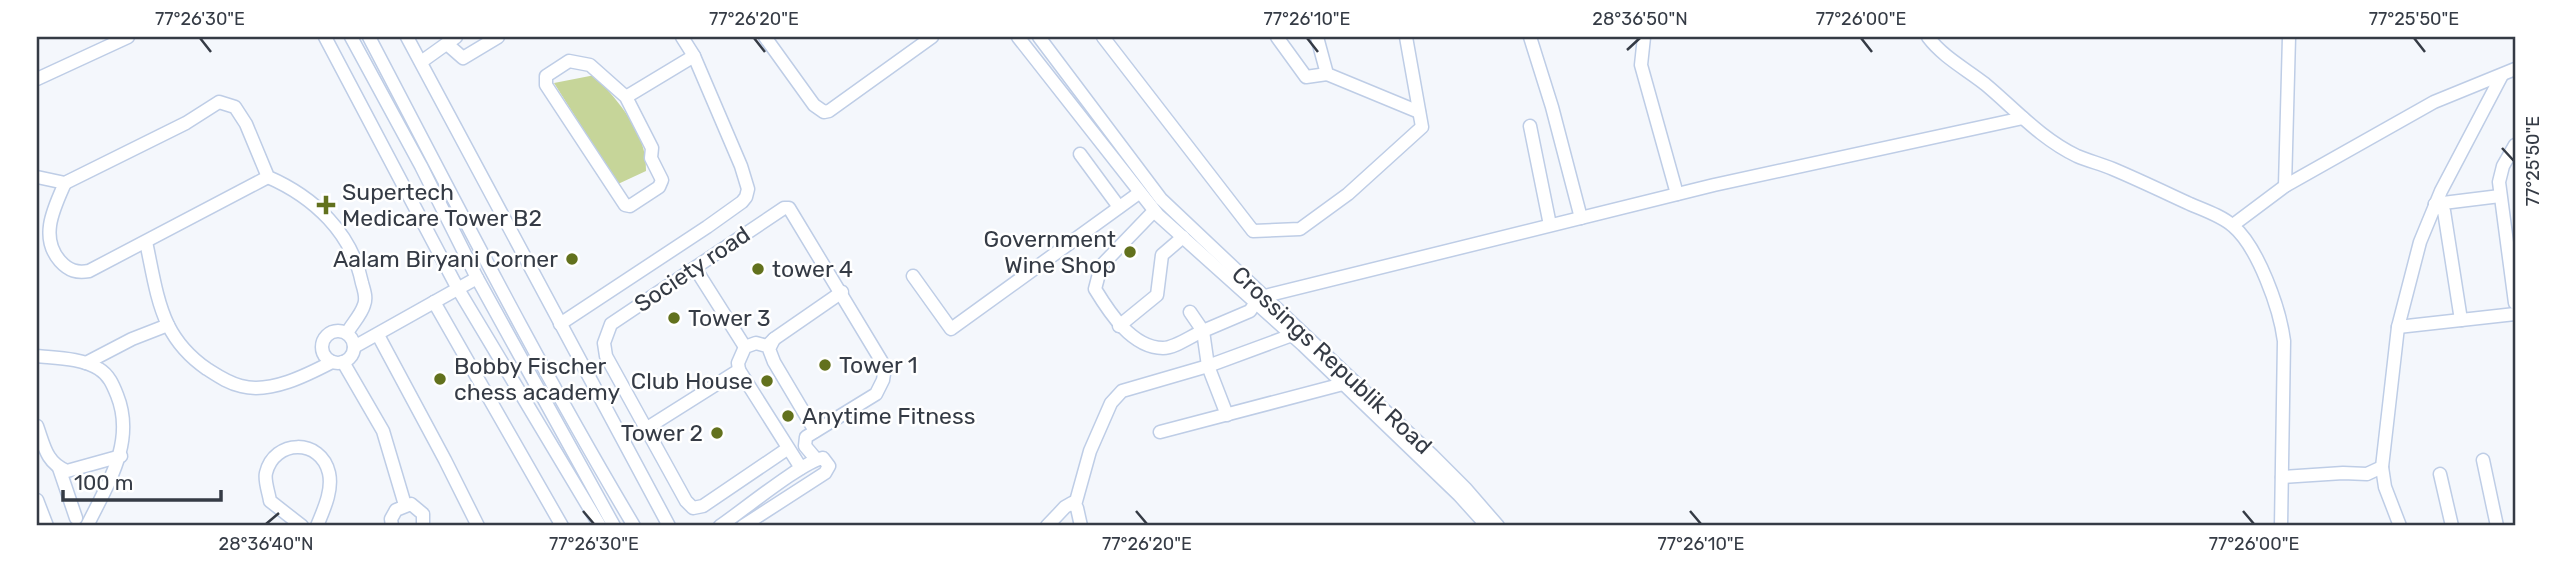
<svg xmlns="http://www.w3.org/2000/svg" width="2552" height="563" font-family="Rubik,sans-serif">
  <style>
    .green { fill: #c6d599 }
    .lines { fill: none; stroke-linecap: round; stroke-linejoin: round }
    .minor-casing { stroke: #becde6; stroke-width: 15 }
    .minor { stroke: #fff; stroke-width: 12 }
    .ticks { fill: none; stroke: #353b45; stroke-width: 2.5 }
    .poi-dot { fill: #62711d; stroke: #fff; stroke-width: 2.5 }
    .labels { text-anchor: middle; stroke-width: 5; stroke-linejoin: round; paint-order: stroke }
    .poi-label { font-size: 23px; fill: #353b45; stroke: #fff; text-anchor: start }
    .street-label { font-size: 23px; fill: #353b45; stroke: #fff }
    .neatline { fill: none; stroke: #353b45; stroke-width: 2.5 }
    .ticks-label { font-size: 18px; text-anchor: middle; fill: #353b45 }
  </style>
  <rect width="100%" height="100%" fill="#f4f7fc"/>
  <path class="green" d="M595,75C619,104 647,131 646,171L618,184L554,83Z"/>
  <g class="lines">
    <g class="minor-casing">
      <g id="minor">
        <polyline points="325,37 458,289 600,526"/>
        <polyline points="351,37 421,166 477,278 614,526"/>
        <path d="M369,37C455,201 539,367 634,526"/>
        <polyline points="407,37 669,526"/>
        <polyline points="765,37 814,105 824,112 829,111 932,37"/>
        <polyline points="1018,37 1158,215 1303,345 1459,495 1487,526"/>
        <polyline points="1039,37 1161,199 1432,455 1465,488 1498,526"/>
        <polyline points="1103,37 1253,231 1300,229 1348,194 1422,127 1406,37"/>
        <polyline points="1277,37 1306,77 1327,74"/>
        <polyline points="1317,37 1327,74 1419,112"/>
        <polyline points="1530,37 1552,107 1581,218"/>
        <polyline points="1644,37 1641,65 1677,194"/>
        <path d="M1928,37C1943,57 1966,69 1985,84C2015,109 2041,139 2077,156C2089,161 2101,164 2113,169C2139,180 2164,192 2190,204C2204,210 2222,216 2233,226C2258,247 2280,309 2284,341L2281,526"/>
        <polyline points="447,44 463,58 498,37"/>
        <polyline points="421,62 456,37"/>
        <polyline points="37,79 128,37"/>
        <polyline points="626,97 590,65 569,61 546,76 546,85 625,205 630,206 659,187 662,180 651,158 652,148 626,97 694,56"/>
        <polyline points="1530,126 1550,225"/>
        <polyline points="2515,145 2503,166 2499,182 2515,303"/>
        <polyline points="1080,154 1119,207"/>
        <path d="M37,177L65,183L186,123L219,102L235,107L246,124L268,177C314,197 352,233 362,283C364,290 367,298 364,305C361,315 352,324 347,333"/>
        <path d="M65,183C54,208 39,237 60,261C69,271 77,273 89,271L268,177"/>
        <polyline points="2285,186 2289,37"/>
        <polyline points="2435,204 2444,211 2461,320"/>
        <polyline points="2435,204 2500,196"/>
        <path d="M1154,211L1101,266L1095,289C1109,312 1132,348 1163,348C1175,348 1191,336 1203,331L1190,312"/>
        <polyline points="2233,225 2285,186 2434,102 2515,69"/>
        <path d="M146,242C152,269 156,300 168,325C177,343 191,358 207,369C218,376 228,383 241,386C270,394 307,375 332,362"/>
        <polyline points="695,268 745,347"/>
        <polyline points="913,276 951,329 1139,193"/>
        <polyline points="434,302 562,526"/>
        <polyline points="560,324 707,227 742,202 746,197 748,189 741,166 694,56 682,37"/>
        <polyline points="1119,326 1157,295 1162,255 1183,237"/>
        <polyline points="2398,327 2515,314"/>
        <circle cx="338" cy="347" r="16"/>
        <polyline points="378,335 445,460 478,526"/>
        <polyline points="774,339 842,292"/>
        <polyline points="354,347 477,278"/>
        <path d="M37,356C57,358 82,358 99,369C109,375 113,385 117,395C136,442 107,485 87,526"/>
        <polyline points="343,362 383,431 405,505"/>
        <polyline points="86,363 132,339 168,325"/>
        <polyline points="739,370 801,468"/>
        <polyline points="1227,415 1208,366 1203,331 1250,311 1256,302 1265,296 1714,185 2023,118"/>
        <path d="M37,426C44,445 46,463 67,471L121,456"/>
        <polyline points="647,428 739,370 738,363 745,347 756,343 767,346 774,339 769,349 774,362 815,431"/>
        <polyline points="1160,432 1343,384"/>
        <polyline points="787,449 703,506 693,508 686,501 606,356 604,343 611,324 784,208 789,208 885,367 883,380 876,394 806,437 805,446 816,459"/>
        <polyline points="2483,460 2497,526"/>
        <polyline points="2382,467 2385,487 2400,526"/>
        <polyline points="59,468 76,518"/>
        <polyline points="2440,474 2452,526"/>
        <polyline points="2282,477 2343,473 2367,474 2382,467 2398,327 2420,242 2441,191 2502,75"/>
        <polyline points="37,500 47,526"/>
        <polyline points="1075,505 1090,451 1111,403 1122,391 1208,366 1292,335"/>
        <path d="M302,526L270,501C269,493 264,481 266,473C274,439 321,438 329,473C333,491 323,511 317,526"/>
        <polyline points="392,526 391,519 396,510 411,504 423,514 423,526"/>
        <path d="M720,526C741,512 803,461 823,458L829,466L825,473L743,526"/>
        <polyline points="1047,526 1065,507 1072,503 1077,508 1081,526"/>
      </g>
    </g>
    <use href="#minor" class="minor"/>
  </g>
  <path class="ticks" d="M200,38L211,52M754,38L765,52M1307,38L1318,52M1861,38L1872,52M2414,38L2425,52M1627,50L1640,38M2502,148L2514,161M583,511L594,524M1136,511L1147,524M1690,511L1701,524M2243,511L2254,524M266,524L279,513"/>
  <g class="poi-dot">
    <path d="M322.5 194.5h7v7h7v7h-7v7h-7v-7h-7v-7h7z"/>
    <circle cx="1130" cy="252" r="7"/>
    <circle cx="572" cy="259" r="7"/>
    <circle cx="758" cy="269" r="7"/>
    <circle cx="674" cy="318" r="7"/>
    <circle cx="825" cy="365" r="7"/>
    <circle cx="440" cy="379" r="7"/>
    <circle cx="767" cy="381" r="7"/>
    <circle cx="788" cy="416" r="7"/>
    <circle cx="717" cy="433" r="7"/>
  </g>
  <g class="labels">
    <g class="poi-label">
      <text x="342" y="200">Supertech<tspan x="342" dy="26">Medicare Tower B2</tspan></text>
      <text x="1116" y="247" text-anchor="end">Government<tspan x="1116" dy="26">Wine Shop</tspan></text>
      <text x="558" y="267" text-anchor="end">Aalam Biryani Corner</text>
      <text x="772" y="277">tower 4</text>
      <text x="688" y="326">Tower 3</text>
      <text x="839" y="373">Tower 1</text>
      <text x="454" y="374">Bobby Fischer<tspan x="454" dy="26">chess academy</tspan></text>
      <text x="753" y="389" text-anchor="end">Club House</text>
      <text x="802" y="424">Anytime Fitness</text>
      <text x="703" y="441" text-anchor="end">Tower 2</text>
    </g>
    <g class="street-label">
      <text transform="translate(692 269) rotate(-34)" y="8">Society road</text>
      <text transform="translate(1332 360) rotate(43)" y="8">Crossings Republik Road</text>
    </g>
  </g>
  <rect width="2552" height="563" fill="none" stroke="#ffffff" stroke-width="77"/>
  <path d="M63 490v10h158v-10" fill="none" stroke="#353b45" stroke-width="3.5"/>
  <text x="74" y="490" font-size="21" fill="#353b45" stroke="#ffffff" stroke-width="5" paint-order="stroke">100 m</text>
  <rect x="38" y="38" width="2476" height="486" class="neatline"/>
  <g class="ticks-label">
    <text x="200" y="25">77°26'30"E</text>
    <text x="754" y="25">77°26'20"E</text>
    <text x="1307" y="25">77°26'10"E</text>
    <text x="1640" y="25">28°36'50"N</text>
    <text x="1861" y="25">77°26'00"E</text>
    <text x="2414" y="25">77°25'50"E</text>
    <text transform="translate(2533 161) rotate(-90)" y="6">77°25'50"E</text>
    <text x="266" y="550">28°36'40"N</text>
    <text x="594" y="550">77°26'30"E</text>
    <text x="1147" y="550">77°26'20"E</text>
    <text x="1701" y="550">77°26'10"E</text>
    <text x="2254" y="550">77°26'00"E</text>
  </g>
</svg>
